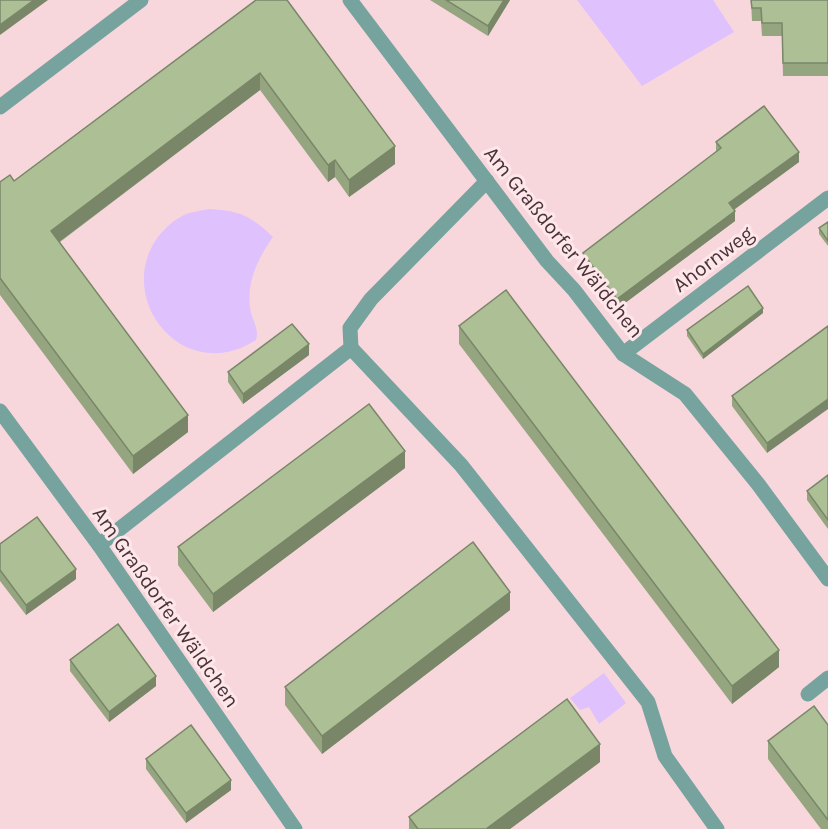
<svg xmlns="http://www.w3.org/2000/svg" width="828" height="829" font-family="Karla,sans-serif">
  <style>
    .green { fill: #dfc1fd }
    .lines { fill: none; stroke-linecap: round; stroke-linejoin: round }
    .minor { stroke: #76a39e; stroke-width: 15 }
    .wall { fill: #95a580 }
    .shaded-wall { fill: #798668 }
    .building { fill: #adc095; stroke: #798668; stroke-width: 1.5 }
    .labels { text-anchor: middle; stroke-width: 6; stroke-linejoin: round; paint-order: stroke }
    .street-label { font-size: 21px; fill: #493337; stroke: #fee7ea }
  </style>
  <rect width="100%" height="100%" fill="#f8d7dc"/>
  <g class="green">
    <polygon points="577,0 713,0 734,32 642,86"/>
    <path d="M209,209C240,211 250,215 273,237C257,260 245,284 251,313C254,323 259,330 256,340C249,344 242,348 235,350C169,370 118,291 158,237C165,228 175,219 186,214C193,212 201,210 209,209Z"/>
    <polygon points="604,673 626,703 599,724 589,707 580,710 570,698"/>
  </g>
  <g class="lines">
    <g class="minor">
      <polyline points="350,0 547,261 574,290 623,354 685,394 758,484 828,579"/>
      <polyline points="0,107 141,0"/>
      <polyline points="351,348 461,465 648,702 665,756 717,829"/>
      <polyline points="623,354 828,198"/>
      <polyline points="0,411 99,545 295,829"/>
      <polyline points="99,545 351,348 350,328 371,299 487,181"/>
      <polyline points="808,694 828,678"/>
    </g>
  </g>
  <g class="wall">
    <polygon points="256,0 395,164 349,197 335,177 328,182 260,90 60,242 188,432 133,474 0,295 0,182 14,181"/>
    <polygon points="430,0 510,0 488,36"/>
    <polygon points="751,0 828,0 828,76 783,76 782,36 762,36 761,21 752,21"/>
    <polygon points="716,142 799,162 734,210 735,221 617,309 583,263 583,253 716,152"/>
    <polygon points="828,222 828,246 819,234 819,228"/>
    <polygon points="763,313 703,359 687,336 687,330"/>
    <polygon points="459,326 779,667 732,704 459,344"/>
    <polygon points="828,326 767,453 732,406 732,396"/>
    <polygon points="309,355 243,404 228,382 228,372"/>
    <polygon points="405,468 213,612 178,565 178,547"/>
    <polygon points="828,475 828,529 807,500 807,491"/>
    <polygon points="0,544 76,579 26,615 0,581"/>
    <polygon points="510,610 322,754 285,705 285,687"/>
    <polygon points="70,660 156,686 109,722 70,671"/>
    <polygon points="828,725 828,829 821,829 768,759 768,741"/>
    <polygon points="146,759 231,790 186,823 146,769"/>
    <polygon points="600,762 510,829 409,829 409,817"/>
  </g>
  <g class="shaded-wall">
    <polygon points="34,0 48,0 0,35 0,25"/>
    <polygon points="504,0 510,0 488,36 488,26"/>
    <polygon points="260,73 260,90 51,248 51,231"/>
    <polygon points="395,146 395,164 349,197 349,180"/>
    <polygon points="799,152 799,162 729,213 729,203"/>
    <polygon points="335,160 335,177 328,182 328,165"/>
    <polygon points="735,211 735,221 617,309 617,299"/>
    <polygon points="763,308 763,313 703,359 703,354"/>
    <polygon points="309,344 309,355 243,404 243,394"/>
    <polygon points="828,399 828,409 767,453 767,443"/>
    <polygon points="188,415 188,432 133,474 133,456"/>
    <polygon points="405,451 405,468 213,612 213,594"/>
    <polygon points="76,569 76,579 26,615 26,605"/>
    <polygon points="510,592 510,610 322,754 322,736"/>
    <polygon points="779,650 779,667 732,704 732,686"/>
    <polygon points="156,676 156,686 109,722 109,712"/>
    <polygon points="600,744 600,762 510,829 486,829"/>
    <polygon points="231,780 231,790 186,823 186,813"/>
  </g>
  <g class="building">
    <polygon points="0,0 34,0 0,25"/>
    <polygon points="256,0 287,0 395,146 349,180 335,160 328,165 260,73 51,231 188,415 133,456 0,278 0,182 10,175 14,181"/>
    <polygon points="446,0 504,0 488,26"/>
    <polygon points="751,0 828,0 828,63 783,63 782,23 762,23 761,8 752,8"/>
    <polygon points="764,106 799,152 729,203 735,211 617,299 583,253 721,148 716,142"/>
    <polygon points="828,222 828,241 819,228"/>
    <polygon points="748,286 763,308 703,354 687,330"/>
    <polygon points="506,290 779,650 732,686 459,326"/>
    <polygon points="292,324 309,344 243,394 228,372"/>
    <polygon points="828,326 828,399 767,443 732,396"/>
    <polygon points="369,404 405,451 213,594 178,547"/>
    <polygon points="828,475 828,520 807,491"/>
    <polygon points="37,517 76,569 26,605 0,570 0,544"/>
    <polygon points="473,542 510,592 322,736 285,687"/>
    <polygon points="118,624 156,676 109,712 70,660"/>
    <polygon points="567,699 600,744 486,829 418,829 409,817"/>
    <polygon points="814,706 828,725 828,820 768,741"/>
    <polygon points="191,725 231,780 186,813 146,759"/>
  </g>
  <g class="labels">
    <g class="street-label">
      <text transform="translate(564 242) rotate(51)" y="7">Am Graßdorfer Wäldchen</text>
      <text transform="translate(713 259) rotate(-37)" y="7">Ahornweg</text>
      <text transform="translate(166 607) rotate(55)" y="7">Am Graßdorfer Wäldchen</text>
    </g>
  </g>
</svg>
